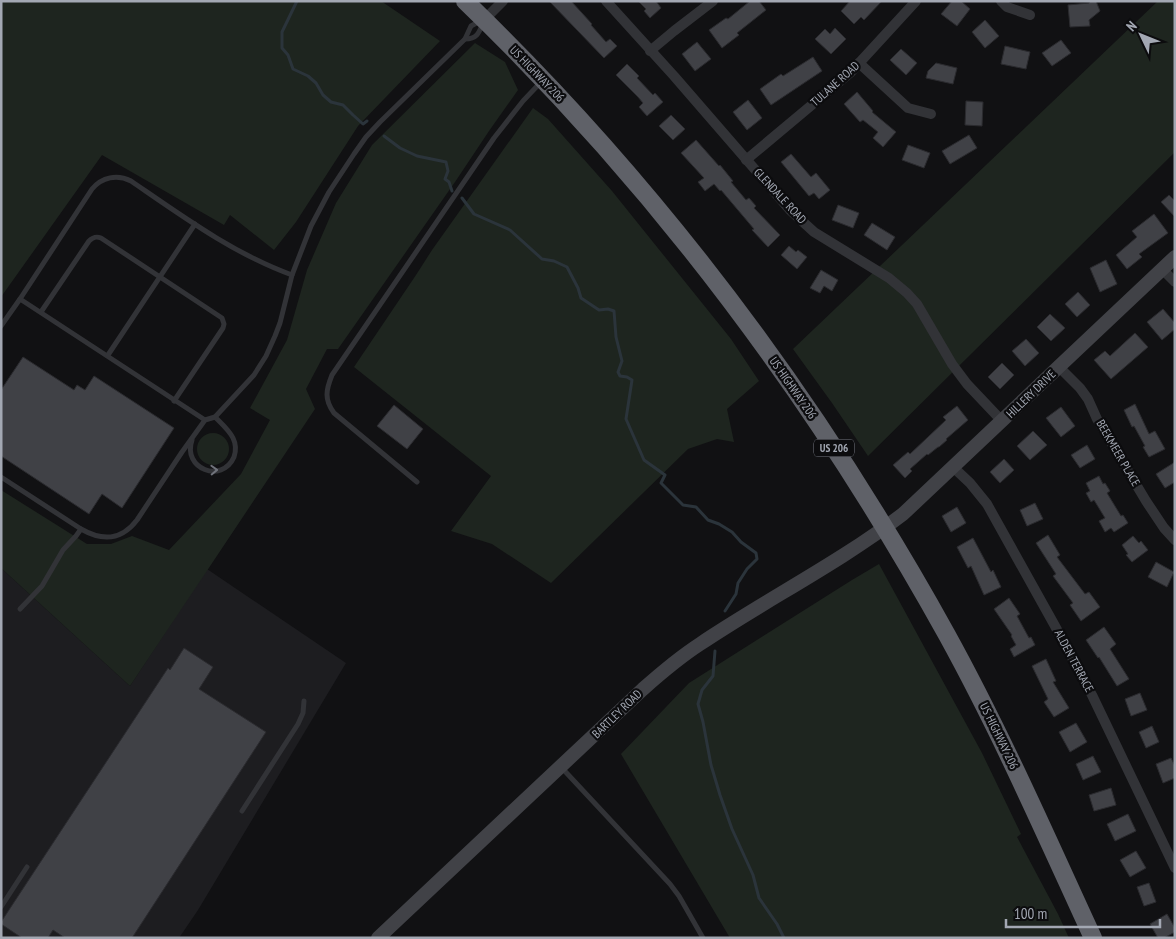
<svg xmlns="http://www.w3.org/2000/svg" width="1176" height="939" font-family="'PT Sans Narrow',sans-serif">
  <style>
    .built { fill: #1d1d20 }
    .green { fill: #1e251f }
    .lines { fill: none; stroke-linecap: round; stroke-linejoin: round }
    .stream { stroke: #2b343b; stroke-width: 3 }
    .building { fill: #404146; stroke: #2b2b2f }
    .lane { stroke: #323337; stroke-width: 5 }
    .street { stroke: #323337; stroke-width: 10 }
    .secondary { stroke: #414247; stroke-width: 14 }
    .highway { stroke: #5f6168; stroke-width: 18 }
    .oneway { stroke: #70737b }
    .labels { text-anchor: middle; stroke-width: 4.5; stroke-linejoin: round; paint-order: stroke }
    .shield { fill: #0c0c0e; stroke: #767982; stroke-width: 1 }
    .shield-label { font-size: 11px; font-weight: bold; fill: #a3a8b3 }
    .street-label { font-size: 12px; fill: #a3a8b3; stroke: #0c0c0e }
  </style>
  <rect width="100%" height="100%" fill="#111113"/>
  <polygon class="built" points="1,568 130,686 207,569 346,663 198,910 179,938 1,938"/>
  <g class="green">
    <polygon points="1,1 381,1 440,41 358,126 296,222 274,250 230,215 224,225 102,155 1,297"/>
    <polygon points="1158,1 1175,1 1175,152 868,456 832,403 793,349"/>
    <polygon points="475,43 505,62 518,90 489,131 455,182 338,349 327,349 306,389 315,409 130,686 1,568 1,490 87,544 111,544 132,536 169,550 241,474 270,420 250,408 287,340 307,270 336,203 372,145"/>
    <polygon points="533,108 548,119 612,191 731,339 759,381 727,409 734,442 717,439 688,449 551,583 492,544 451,531 491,476 354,367 416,275 432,250"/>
    <circle cx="213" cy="449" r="16"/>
    <polygon points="879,564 982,753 1021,834 1017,837 1058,914 1069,938 730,938 621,754 689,683 852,580"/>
  </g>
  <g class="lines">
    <g class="stream">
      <polyline points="297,1 282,32 282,48 288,55 293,69 308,76 316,83 323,95 331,102 343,105 353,115 363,124 367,121"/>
      <polyline points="384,136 400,148 417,156 446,162 448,171 445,179 449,182 452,191"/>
      <polyline points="462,198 474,214 510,230 542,259 554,261 567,267 578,288 581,298 599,310 608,309 614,311 616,337 622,361 618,372 620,376 627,377 632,380 626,419 644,460 665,475 661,483 683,505 696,507 708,520 719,524 732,532 741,542 756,553 757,559 747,569 738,583 736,594 725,611"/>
      <polyline points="715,651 713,676 702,690 698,704 703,722 711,765 720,795 732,829 753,875 759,898 777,924 784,938"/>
    </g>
  </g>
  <g class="building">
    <polygon points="549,1 571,1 592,24 591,25 606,42 610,39 617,46 604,58"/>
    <polygon points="638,1 656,1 661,8 650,18 644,11 646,9"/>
    <polygon points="750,1 759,1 766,10 737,33 739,35 722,48 709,30 726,18 728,19"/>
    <polygon points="850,1 882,1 864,20 861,17 854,24 841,11"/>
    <polygon points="952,1 961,1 970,9 957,26 941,14"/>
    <polygon points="1091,1 1096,1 1100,11 1089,20 1090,26 1070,27 1068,5 1089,3"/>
    <polygon points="985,20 999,36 985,48 972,32"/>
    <polygon points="835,28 846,39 831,54 815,39 825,29 830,34"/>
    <polygon points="1061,40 1071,53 1052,66 1042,53"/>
    <polygon points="697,42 711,59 695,71 682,54"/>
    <polygon points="1005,46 1030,52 1026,69 1001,64"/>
    <polygon points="901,49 917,63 906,75 890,60"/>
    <polygon points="813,57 822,71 771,105 760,89 781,74 783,76"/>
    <polygon points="936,63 957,68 953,84 926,78 928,71"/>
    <polygon points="627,64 639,76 637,78 653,95 655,93 663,102 647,116 639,107 643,103 638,97 616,75"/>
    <polygon points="857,92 873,111 872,112 896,132 883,147 873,138 878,132 863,120 860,122 844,104"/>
    <polygon points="748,100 762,118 747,130 733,112"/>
    <polygon points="966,101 983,102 982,126 965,125"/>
    <polygon points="671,115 685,129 673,140 659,126"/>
    <polygon points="969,135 977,148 950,164 942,151"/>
    <polygon points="696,140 719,166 720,165 733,181 731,182 746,200 749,198 756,206 754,208 780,235 768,247 752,230 754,229 721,190 720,191 714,184 705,191 698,182 704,178 681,153"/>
    <polygon points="908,145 930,153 924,168 902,160"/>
    <polygon points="791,154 811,177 816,173 830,190 819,199 814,193 809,196 781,162"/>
    <polygon points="1169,195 1175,201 1175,217 1161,202"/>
    <polygon points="838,205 859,213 853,228 832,220"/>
    <polygon points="1154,214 1168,233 1139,254 1142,257 1127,269 1116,255 1137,237 1132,231"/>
    <polygon points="872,223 895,237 887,250 864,235"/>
    <polygon points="789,246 796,252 798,250 807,257 797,269 781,255"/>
    <polygon points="1106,260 1117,284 1100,292 1090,268"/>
    <polygon points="821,270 838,280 832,291 824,286 820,293 810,288"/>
    <polygon points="1078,292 1090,305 1077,317 1065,304"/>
    <polygon points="1163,309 1175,323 1175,329 1162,340 1147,322"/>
    <polygon points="1050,314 1065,328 1051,341 1037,327"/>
    <polygon points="1135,333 1148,347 1111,379 1094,360 1105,351 1110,356"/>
    <polygon points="1026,339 1039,353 1025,366 1012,351"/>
    <polygon points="23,357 74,390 77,385 85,390 94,376 174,428 122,508 102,494 89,514 1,456 1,390"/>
    <polygon points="1002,363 1014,375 1000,389 988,377"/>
    <polygon points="1135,404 1149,434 1155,431 1165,449 1149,457 1143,447 1145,446 1134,426 1132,427 1124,410"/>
    <polygon points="394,405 423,429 407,449 377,426"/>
    <polygon points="957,406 968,420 946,439 947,440 939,447 938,447 928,455 927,454 910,469 912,471 905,478 893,465 908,452 910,454 946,420 943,417"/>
    <polygon points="1061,407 1075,426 1061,437 1046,418"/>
    <polygon points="1033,431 1047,445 1030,460 1017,446"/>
    <polygon points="1087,445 1095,459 1080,468 1071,455"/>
    <polygon points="1004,459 1014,470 1000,483 990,472"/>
    <polygon points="1175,462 1175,482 1165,488 1156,474"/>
    <polygon points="1099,476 1103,484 1105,483 1110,491 1107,493 1121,516 1123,515 1128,523 1114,532 1111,528 1105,532 1099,521 1105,518 1094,500 1091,502 1086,493 1090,491 1086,483"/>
    <polygon points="1035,503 1043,519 1027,526 1020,510"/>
    <polygon points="957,507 966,523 951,532 942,516"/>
    <polygon points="1048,535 1060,555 1057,557 1085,594 1089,592 1100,607 1081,621 1070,605 1073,603 1053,576 1056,574 1036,543"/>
    <polygon points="1133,536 1139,543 1141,541 1148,550 1132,562 1126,555 1128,554 1122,545"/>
    <polygon points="973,538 991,572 993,570 1001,587 984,595 971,566 968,568 957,547"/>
    <polygon points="1156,562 1174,572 1167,587 1148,577"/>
    <polygon points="1009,598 1020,614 1017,616 1029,638 1031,637 1035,645 1014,657 1010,649 1016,645 1011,636 1012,635 994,609"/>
    <polygon points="1104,627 1116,644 1110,649 1129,679 1117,686 1099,657 1098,658 1086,640"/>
    <polygon points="184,648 213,667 199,689 266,732 132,938 65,938 53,930 48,938 22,938 1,924 1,922 168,668 170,670"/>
    <polygon points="1046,659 1056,681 1053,682 1069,708 1054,717 1044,702 1048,699 1032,666"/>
    <polygon points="1140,693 1147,710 1131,716 1125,699"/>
    <polygon points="1076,723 1087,742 1070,752 1059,732"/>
    <polygon points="1152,726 1159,742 1146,748 1139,732"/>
    <polygon points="1093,756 1101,772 1083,780 1076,764"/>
    <polygon points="1171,758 1175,766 1175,778 1163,783 1156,764"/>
    <polygon points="1111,788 1116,805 1094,811 1089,795"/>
    <polygon points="1128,814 1136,831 1115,841 1107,824"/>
    <polygon points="1136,851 1146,868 1130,877 1120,860"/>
    <polygon points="1149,883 1156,902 1144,906 1137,887"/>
    <polygon points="1167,914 1175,928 1175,932 1164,938 1158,938 1150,924"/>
  </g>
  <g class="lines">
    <g class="lane">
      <path d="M465,39C477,39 479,33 483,23"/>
      <path d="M20,299L92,189C102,177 117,174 131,181C182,216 234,254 292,275"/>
      <path d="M41,312L89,241C93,237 96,236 101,238L222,318L224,324L223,328L174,401"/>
      <polyline points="1,326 20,299 205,420"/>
      <polyline points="108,355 195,224"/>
      <path d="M192,440C182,469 222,484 234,457C236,451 236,444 233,438C229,430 221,423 215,417"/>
      <path d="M1,477L81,529C102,541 121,541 137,520L182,452L205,420L215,417L254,375L266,356L275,336L280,323L292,275L311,226L329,192L354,154L366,137L380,122L465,39L471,26L480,21"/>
      <path d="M417,482L334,413C324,399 326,390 332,375L494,138L523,101L541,82"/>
      <polyline points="20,609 42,586 63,550 76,536 81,529"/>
      <polyline points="561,767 670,884 679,896 703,938"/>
      <polyline points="242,811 298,724 303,713 304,701"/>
      <polyline points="1,907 27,867"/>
    </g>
    <g class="street">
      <polyline points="606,1 674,76 790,210 814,232 889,278 907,293 917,304 952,364 967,384 1002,421"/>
      <polyline points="1001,1 1007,7 1030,15"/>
      <polyline points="484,20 503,1"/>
      <polyline points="650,51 674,31 713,1"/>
      <polyline points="859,63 908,108 931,114"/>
      <polyline points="746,160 850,73 916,1"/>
      <polyline points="1162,269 1175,282"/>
      <polyline points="1059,367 1080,388 1088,399 1097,419 1146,501 1164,528 1175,540"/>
      <polyline points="953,467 970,483 987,504 1055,626 1092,695 1175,868"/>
    </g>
    <path class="secondary" d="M378,938L643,689C661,673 680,657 700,644C767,599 839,563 903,514L1175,257"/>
    <path class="highway" d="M465,1C657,186 818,402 947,635C1001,733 1046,836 1093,938"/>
  </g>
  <defs><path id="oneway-chevron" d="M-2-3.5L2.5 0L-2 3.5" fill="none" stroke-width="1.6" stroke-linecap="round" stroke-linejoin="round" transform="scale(1.25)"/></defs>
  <use class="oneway" href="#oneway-chevron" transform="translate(214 470) rotate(-2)"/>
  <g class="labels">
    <rect class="shield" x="814" y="439.5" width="40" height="17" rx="4"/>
    <g class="shield-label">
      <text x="834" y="452">US 206</text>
    </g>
    <g class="street-label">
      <text transform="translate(537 74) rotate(46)" y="4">US HIGHWAY 206</text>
      <text transform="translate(835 84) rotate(-42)" y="4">TULANE ROAD</text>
      <text transform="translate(780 196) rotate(47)" y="4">GLENDALE ROAD</text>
      <text transform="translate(793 388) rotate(55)" y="4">US HIGHWAY 206</text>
      <text transform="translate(1031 394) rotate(-44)" y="4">HILLERY DRIVE</text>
      <text transform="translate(1118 453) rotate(60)" y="4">BEEKMEER PLACE</text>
      <text transform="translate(1074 661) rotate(62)" y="4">ALDEN TERRACE</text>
      <text transform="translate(617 714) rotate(-44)" y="4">BARTLEY ROAD</text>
      <text transform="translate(999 736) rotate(64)" y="4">US HIGHWAY 206</text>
    </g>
  </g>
  <rect width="1176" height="939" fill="none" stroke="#a3a8b3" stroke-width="5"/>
  <g transform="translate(1141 35) rotate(313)" stroke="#0c0c0e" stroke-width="4" paint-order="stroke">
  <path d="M0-4L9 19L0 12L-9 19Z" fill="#a3a8b3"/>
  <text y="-8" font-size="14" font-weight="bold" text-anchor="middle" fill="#a3a8b3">N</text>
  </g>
  <path d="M1006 919v8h154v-8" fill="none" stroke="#a3a8b3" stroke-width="2.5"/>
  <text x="1014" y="919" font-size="15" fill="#a3a8b3" stroke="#0c0c0e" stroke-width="4" paint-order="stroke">100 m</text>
</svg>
